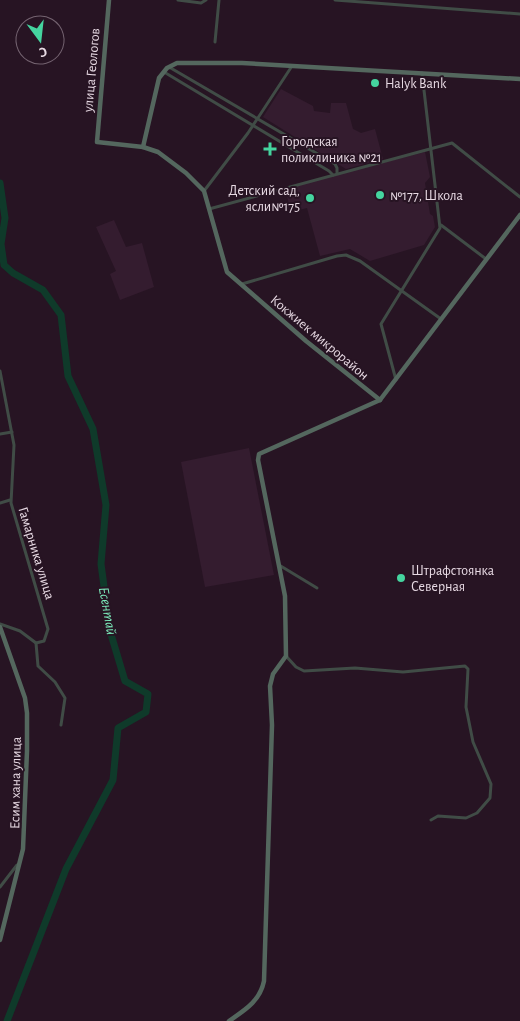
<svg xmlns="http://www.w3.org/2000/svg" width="520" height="1021" font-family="'Alegreya Sans',sans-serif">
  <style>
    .built { fill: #341c2f }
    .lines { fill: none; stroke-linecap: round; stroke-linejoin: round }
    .river { stroke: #0f3a2a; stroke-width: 7 }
    .street { stroke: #404c46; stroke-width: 3 }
    .secondary { stroke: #54675e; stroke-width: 4.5 }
    .poi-dot { fill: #45d49f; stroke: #271423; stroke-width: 2 }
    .labels { text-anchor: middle; stroke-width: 4; stroke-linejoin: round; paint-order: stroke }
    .street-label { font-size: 14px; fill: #e7d9e3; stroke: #271423 }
    .poi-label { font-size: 14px; fill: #e7d9e3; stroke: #271423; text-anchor: start }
    .water-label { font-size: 15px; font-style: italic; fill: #7ceabb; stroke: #271423 }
  </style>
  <rect width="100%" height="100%" fill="#271423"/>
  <g class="built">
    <polygon points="281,89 313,106 314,111 330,113 331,103 346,103 353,129 361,133 375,129 383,159 346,169 263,117"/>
    <polygon points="425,152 430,177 425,183 430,214 433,216 435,227 424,245 370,261 350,249 320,256 307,208 291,212 285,188"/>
    <polygon points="114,220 126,247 142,243 154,287 120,300 110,274 116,271 96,227"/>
    <polygon points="249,448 274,575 205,587 181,462"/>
  </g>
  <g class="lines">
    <polyline class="river" points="0,183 5,218 1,244 4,265 13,273 43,290 61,315 68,376 93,429 106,505 101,564 110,631 125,681 148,694 146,712 118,728 113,780 66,869 7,1021"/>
    <g class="street">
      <polyline points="178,0 201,3 206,0"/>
      <polyline points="335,0 520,14"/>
      <polyline points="215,42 219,0"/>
      <polyline points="169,67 335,164 337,168 337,173"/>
      <polyline points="164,72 329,171 333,175"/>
      <polyline points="204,191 248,133 292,66"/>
      <polyline points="209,209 452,143 520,197"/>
      <polyline points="441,225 486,259"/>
      <polyline points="242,284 337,256 346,255 360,261 441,319"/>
      <polyline points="0,371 14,445 11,503 48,629 44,641 36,643 38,666 55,682 65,698 61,725"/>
      <polyline points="396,380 381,324 440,228 422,73"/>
      <polyline points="0,434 12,432"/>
      <polyline points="0,503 10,500"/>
      <polyline points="279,565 317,588"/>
      <polyline points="0,624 20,631 36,643"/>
      <polyline points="286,656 296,667 304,671 355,668 403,672 465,666 468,669 466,707 473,742 491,784 490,798 477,813 466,818 438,816 431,820"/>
      <polyline points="0,887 17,865"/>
    </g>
    <g class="secondary">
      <polyline points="109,0 97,142 143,147 158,152 186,173 204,191 227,272 306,341 380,400"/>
      <polyline points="143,147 159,78 167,68 177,63 242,63 520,79"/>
      <polyline points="0,627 25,698 27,713 27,751 23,849 0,940"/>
      <path d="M229,1021C245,1010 260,1001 264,981L272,725L270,686L273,674L286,656L285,596L258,460L259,454L380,400L520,215"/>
    </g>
  </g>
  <g class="poi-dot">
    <circle cx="375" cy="83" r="5"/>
    <path d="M267.5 141.5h5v5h5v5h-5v5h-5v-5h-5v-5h5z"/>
    <circle cx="380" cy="195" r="5"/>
    <circle cx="310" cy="198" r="5"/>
    <circle cx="401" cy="578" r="5"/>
  </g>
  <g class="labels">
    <g class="street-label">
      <text transform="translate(91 70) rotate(-85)" y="5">улица Геологов</text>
      <text transform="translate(320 337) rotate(40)" y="5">Кокжиек микрорайон</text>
      <text transform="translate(37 553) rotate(73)" y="5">Гамарника улица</text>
      <text transform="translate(15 783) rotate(-89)" y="5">Есим хана улица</text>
    </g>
    <g class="poi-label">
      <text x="385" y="88">Halyk Bank</text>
      <text x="281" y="146">Городская<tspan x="281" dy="16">поликлиника №21</tspan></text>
      <text x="300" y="195" text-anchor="end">Детский сад,<tspan x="300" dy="16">ясли№175</tspan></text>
      <text x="390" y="200">№177, Школа</text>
      <text x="411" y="575">Штрафстоянка<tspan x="411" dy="16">Северная</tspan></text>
    </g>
    <g class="water-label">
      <text transform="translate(108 611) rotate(80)" y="5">Есентай</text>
    </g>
  </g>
  <g transform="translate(40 40) rotate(165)"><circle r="24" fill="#271423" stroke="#746370"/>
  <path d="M0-4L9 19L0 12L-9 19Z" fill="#45d49f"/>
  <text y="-8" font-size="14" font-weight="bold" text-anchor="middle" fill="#e7d9e3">С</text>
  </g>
</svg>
